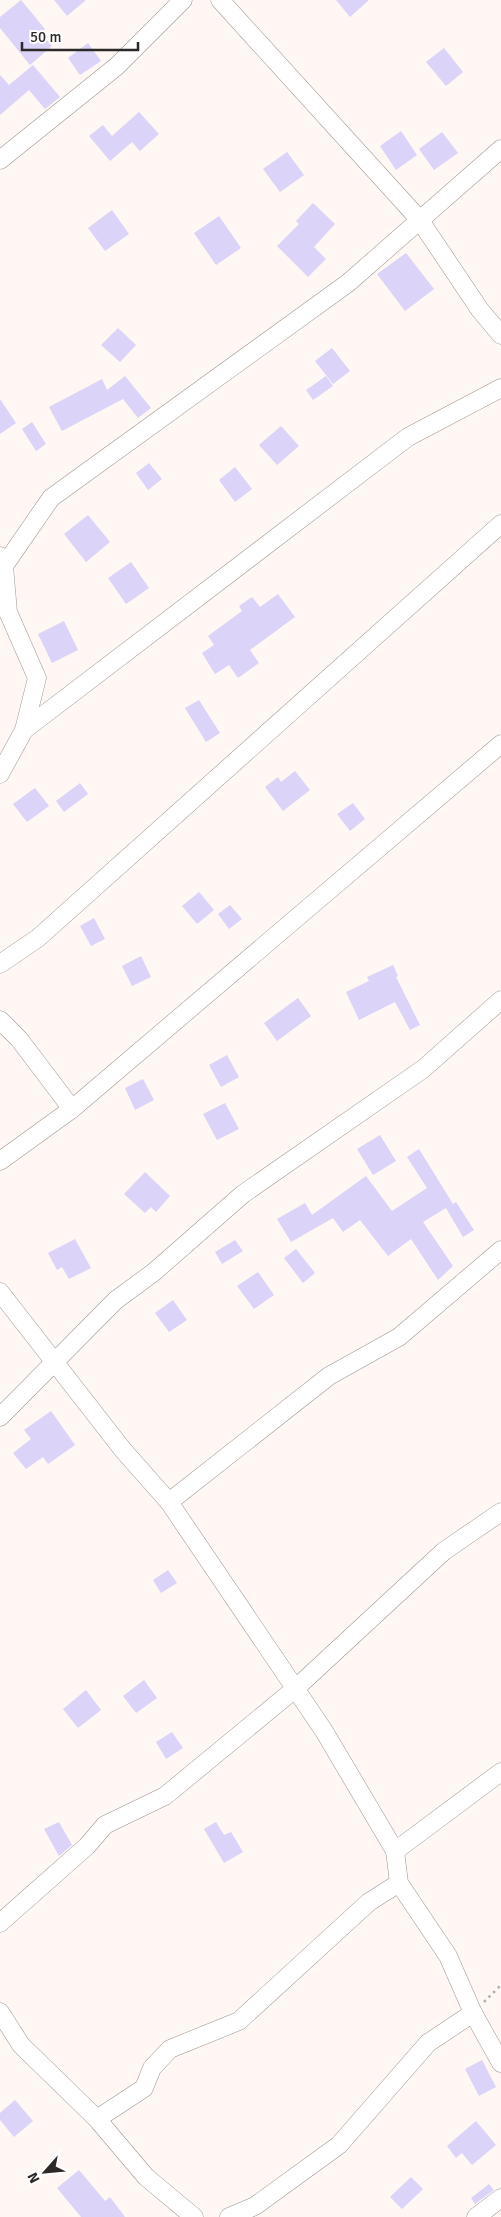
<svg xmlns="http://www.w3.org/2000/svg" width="501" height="2217" font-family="Signika,sans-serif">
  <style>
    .building { fill: #dbd3f8 }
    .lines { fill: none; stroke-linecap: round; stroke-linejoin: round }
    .street-casing { stroke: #9c9693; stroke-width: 19 }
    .path { stroke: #b3aeab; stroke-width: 2.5; stroke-dasharray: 2.5 4; stroke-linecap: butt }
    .street { stroke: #fff; stroke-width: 18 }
  </style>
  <rect width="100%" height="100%" fill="#fef7f3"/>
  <g class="building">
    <polygon points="21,0 45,29 41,33 52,46 30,65 0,28 0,17"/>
    <polygon points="54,0 86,0 67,16"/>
    <polygon points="336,0 369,0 350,17"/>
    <polygon points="88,43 101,61 80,75 68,58"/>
    <polygon points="444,48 463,72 446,86 426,62"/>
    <polygon points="33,65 60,97 45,109 29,90 0,115 0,75 9,85"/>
    <polygon points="139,112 159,134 140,151 132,142 110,161 89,136 103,125 112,136"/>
    <polygon points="401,131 417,155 396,170 380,146"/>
    <polygon points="442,132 458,153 434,170 419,149"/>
    <polygon points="287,152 304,175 280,192 263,169"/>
    <polygon points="313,203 335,224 314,247 326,259 308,277 277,246 299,224 296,221"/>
    <polygon points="112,210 129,234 105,251 88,228"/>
    <polygon points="219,216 241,248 216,265 194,233"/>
    <polygon points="406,253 434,289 405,311 377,274"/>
    <polygon points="118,328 136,345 120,362 101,345"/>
    <polygon points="332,348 350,371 333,384 315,361"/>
    <polygon points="125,376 151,408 138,418 123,399 62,431 49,407 102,379 107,390"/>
    <polygon points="326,376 333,386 313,400 306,390"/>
    <polygon points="0,399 16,423 0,434"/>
    <polygon points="32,422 46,444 36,451 22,429"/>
    <polygon points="281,426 299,446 277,465 259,445"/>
    <polygon points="149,463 162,479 148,490 136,473"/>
    <polygon points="235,467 252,489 235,502 219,480"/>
    <polygon points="88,515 110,542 86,562 64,534"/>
    <polygon points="131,562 149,588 126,604 108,578"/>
    <polygon points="278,594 295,617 250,650 259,663 238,678 229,665 215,674 202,653 214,645 208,636 242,611 239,606 252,597 260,607"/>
    <polygon points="64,621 78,650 52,663 38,634"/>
    <polygon points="199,700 220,733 206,742 185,708"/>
    <polygon points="295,771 310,790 283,811 265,787 278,777 281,782"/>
    <polygon points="80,783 88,794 64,812 56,801"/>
    <polygon points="35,788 49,806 27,822 13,804"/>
    <polygon points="353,803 365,819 350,831 337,814"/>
    <polygon points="199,892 214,910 197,924 182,906"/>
    <polygon points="230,905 242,919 229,929 218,914"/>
    <polygon points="94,918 105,939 91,946 80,926"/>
    <polygon points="141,956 151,977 132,986 122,966"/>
    <polygon points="393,965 398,976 396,977 420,1025 410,1030 395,1002 359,1020 346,992 369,981 367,977"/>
    <polygon points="298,998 311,1016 277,1041 264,1023"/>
    <polygon points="227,1055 239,1077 221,1087 209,1065"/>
    <polygon points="143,1079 154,1100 135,1110 125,1088"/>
    <polygon points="225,1103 239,1129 217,1140 203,1114"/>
    <polygon points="380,1135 396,1161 373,1175 357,1149"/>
    <polygon points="419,1149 453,1204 456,1202 474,1230 463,1237 446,1208 423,1222 453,1266 438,1280 411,1239 388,1256 360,1220 343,1232 333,1218 291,1242 277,1219 305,1203 312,1215 366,1176 392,1211 427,1188 407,1157"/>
    <polygon points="145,1172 170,1196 156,1212 151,1207 145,1213 124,1194"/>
    <polygon points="75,1239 91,1268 69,1279 62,1267 57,1270 48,1253"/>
    <polygon points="235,1240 243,1251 222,1264 215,1252"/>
    <polygon points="296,1249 315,1273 303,1283 284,1258"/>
    <polygon points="258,1272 274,1295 254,1309 237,1286"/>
    <polygon points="173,1300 187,1320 169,1332 155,1313"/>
    <polygon points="51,1411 75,1445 48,1464 43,1457 26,1469 13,1453 31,1439 24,1430"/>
    <polygon points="168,1570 177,1583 161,1593 153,1580"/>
    <polygon points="144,1680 157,1698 136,1713 123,1696"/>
    <polygon points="86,1690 101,1710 78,1728 63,1709"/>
    <polygon points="172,1732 183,1748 166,1759 156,1742"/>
    <polygon points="59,1822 72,1845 59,1856 44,1829"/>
    <polygon points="216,1822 224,1835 231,1832 243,1852 224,1863 204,1829"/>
    <polygon points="482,2060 496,2087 479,2096 465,2069"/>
    <polygon points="15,2100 33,2121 14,2137 0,2120 0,2113"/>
    <polygon points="476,2121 496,2145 472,2165 462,2153 456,2158 447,2146"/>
    <polygon points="79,2170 105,2201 110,2197 125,2217 81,2217 57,2188"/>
    <polygon points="411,2177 423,2189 402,2209 390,2197"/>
    <polygon points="489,2184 494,2190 475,2204 471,2198"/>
  </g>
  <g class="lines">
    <g class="street-casing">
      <g id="street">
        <polyline points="220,0 419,219 480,310 501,335"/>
        <polyline points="0,160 117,66 183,0"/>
        <polyline points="4,566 51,498 348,283 501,149"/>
        <polyline points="24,730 408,437 501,388"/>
        <polyline points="0,774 24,730 37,678 8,612 4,566 0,556"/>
        <polyline points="0,964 38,938 501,524"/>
        <polyline points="0,1020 19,1039 72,1109"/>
        <polyline points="0,1161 72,1109 501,744"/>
        <polyline points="0,1292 123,1450 169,1502 324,1731 395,1851 399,1883 448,1956 473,2013 501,2063"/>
        <polyline points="0,1417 116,1300 154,1272 243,1194 423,1069 501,1000"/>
        <polyline points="169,1502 329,1376 399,1337 501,1250"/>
        <polyline points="395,1851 501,1772"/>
        <polyline points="0,1923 87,1846 105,1825 165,1796 296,1688 444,1551 501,1512"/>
        <polyline points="0,2012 21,2045 97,2119 146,2177 194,2217"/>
        <polyline points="97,2119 144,2088 152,2068 170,2049 239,2021 369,1902 399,1883"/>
        <polyline points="229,2217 255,2206 339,2145 428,2043 473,2013"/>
        <polyline points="476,2217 501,2198"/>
      </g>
    </g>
    <polyline class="path" points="484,2002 501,1985"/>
    <use href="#street" class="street"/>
  </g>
  <g transform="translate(45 2172) rotate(243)" stroke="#ffffff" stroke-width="4" paint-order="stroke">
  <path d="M0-4L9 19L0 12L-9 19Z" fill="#2c2928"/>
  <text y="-8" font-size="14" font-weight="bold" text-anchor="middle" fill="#2c2928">N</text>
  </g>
  <path d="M22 42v8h116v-8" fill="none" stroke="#2c2928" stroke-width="2.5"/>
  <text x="30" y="42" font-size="15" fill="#2c2928" stroke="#ffffff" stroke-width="4" paint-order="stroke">50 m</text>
</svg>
